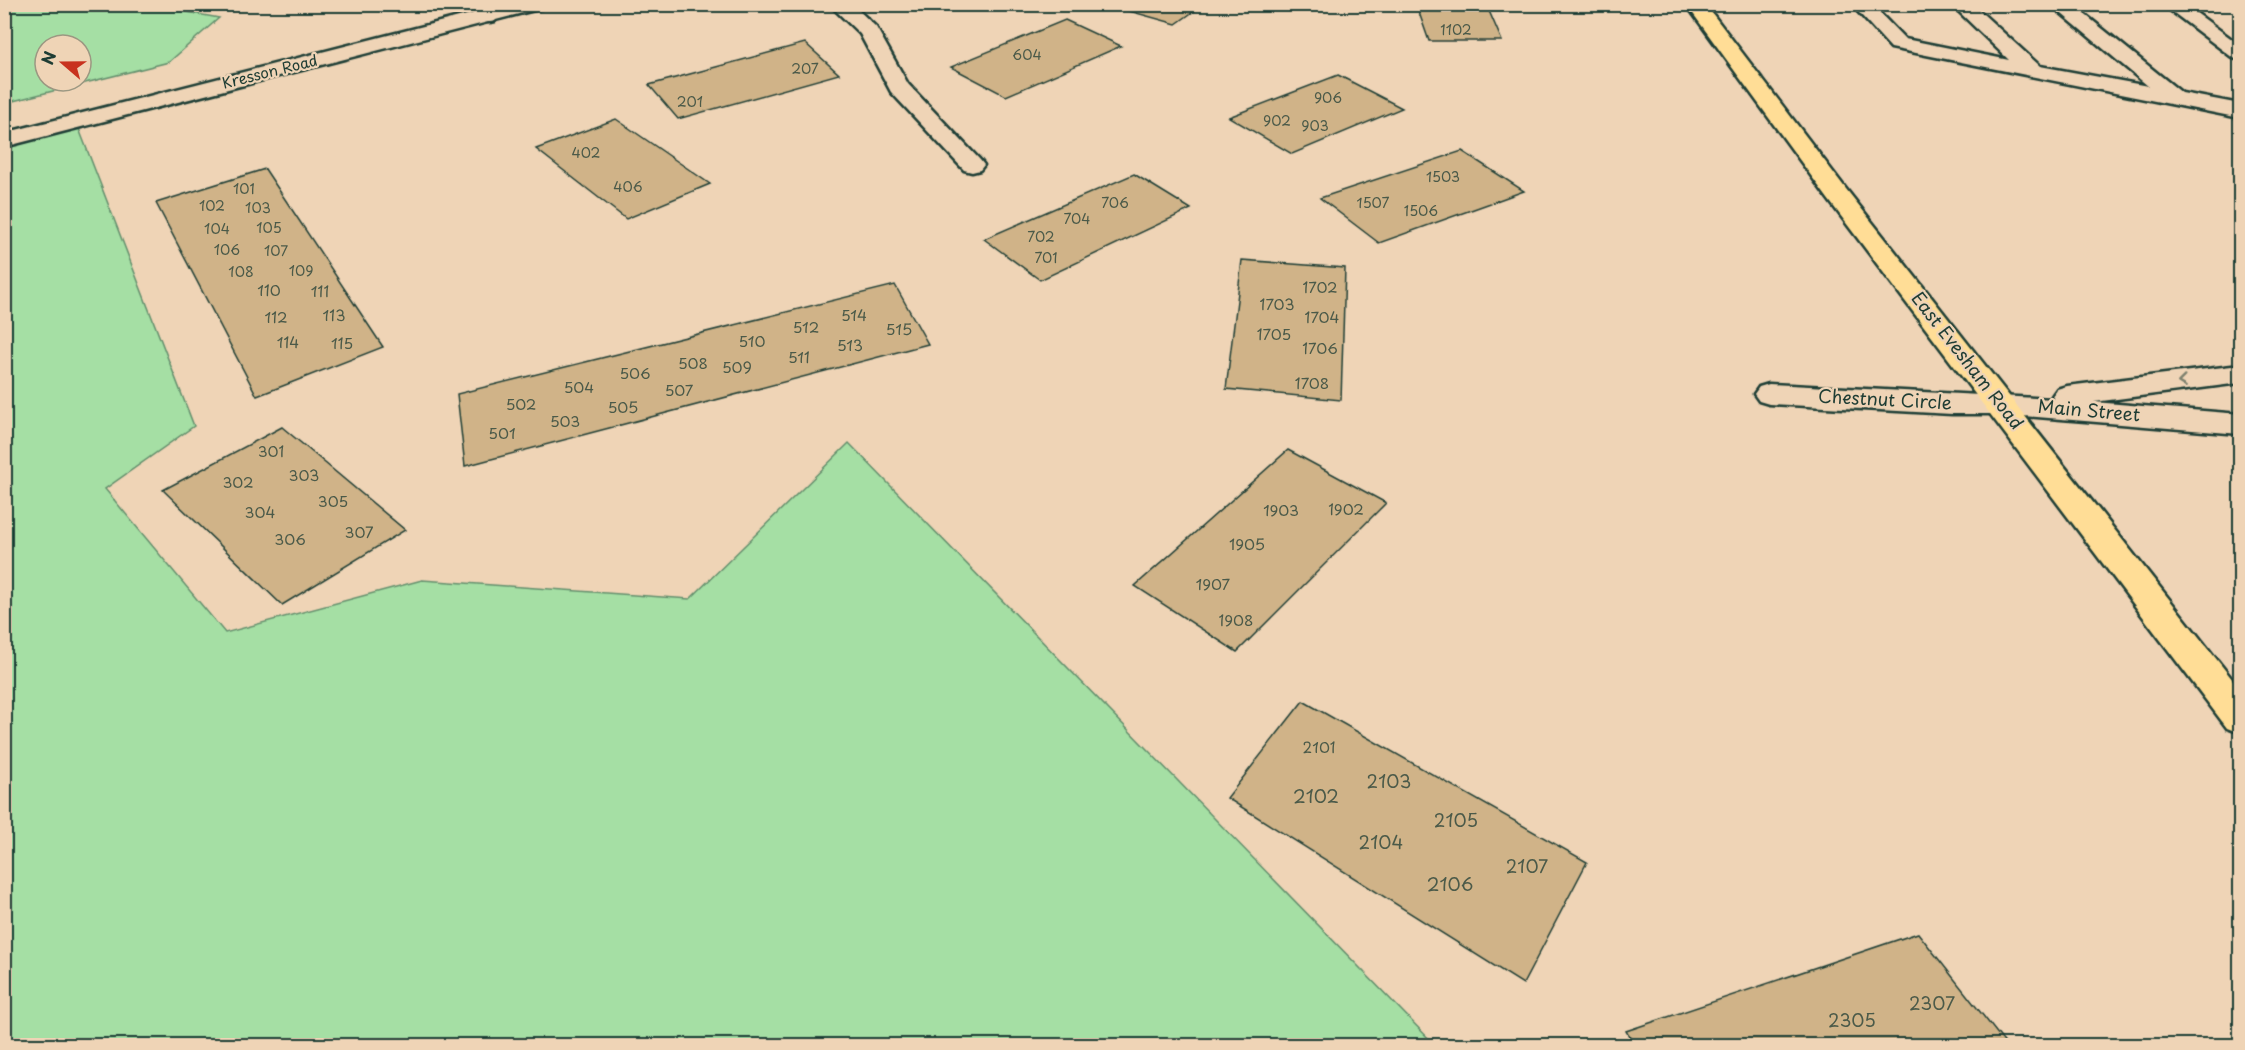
<svg xmlns="http://www.w3.org/2000/svg" width="2245" height="1050" font-family="'Playpen Sans',sans-serif">
  <style>
    .green { fill: #a5dfa4; stroke: #628e6c; stroke-width: 1.5; fill-rule: evenodd }
    .building { fill: #d0b388; stroke: #1f3d34; stroke-width: 1.5 }
    .lines { fill: none; stroke-linecap: round; stroke-linejoin: round }
    .service-casing { stroke: #1f3d34; stroke-width: 5 }
    .minor-casing { stroke: #1f3d34; stroke-width: 5 }
    .tertiary-casing { stroke: #1f3d34; stroke-width: 5 }
    .primary-casing { stroke: #1f3d34; stroke-width: 5 }
    .service { fill: #efd4b6; fill-rule: evenodd }
    .minor { fill: #efd4b6; fill-rule: evenodd }
    .tertiary { fill: #efd4b6; fill-rule: evenodd }
    .primary { fill: #ffdd96; fill-rule: evenodd }
    .oneway { stroke: #7d816e }
    .labels { text-anchor: middle; stroke-width: 4.5; stroke-linejoin: round; paint-order: stroke }
    .far-number-label { font-size: 14px; fill: #4b5a49 }
    .far-street-label { font-size: 15px; fill: #1f3d34; stroke: #efd4b6 }
    .number-label { font-size: 15px; fill: #4b5a49 }
    .street-label { font-size: 18px; fill: #1f3d34; stroke: #efd4b6 }
    .near-number-label { font-size: 18px; fill: #4b5a49 }
  </style>
  <rect width="100%" height="100%" fill="#efd4b6"/>
  <filter id="ink" filterUnits="userSpaceOnUse"><feTurbulence type="fractalNoise" baseFrequency=".0167" numOctaves="2"/><feDisplacementMap in="SourceGraphic" scale="12" xChannelSelector="R" yChannelSelector="G"/><feConvolveMatrix kernelMatrix="1 2 1 2 8 2 1 2 1" color-interpolation-filters="sRGB"/></filter>
  <g filter="url(#ink)">
    <g class="green">
      <path d="M4,5H149L219,18L169,62L5,103ZM45,45H81V81H45Z"/>
      <polygon points="76,121 194,426 105,489 225,633 422,580 690,599 849,443 1435,1045 5,1046 5,140"/>
    </g>
    <g class="building">
      <polygon points="1104,4 1204,4 1176,24"/>
      <polygon points="1416,4 1486,4 1502,41 1429,41"/>
      <polygon points="1065,20 1121,46 1006,96 951,67"/>
      <polygon points="805,43 839,74 678,119 649,85"/>
      <polygon points="1338,75 1402,108 1292,154 1229,117"/>
      <polygon points="616,119 710,184 626,219 536,149"/>
      <polygon points="1462,151 1524,191 1379,243 1320,198"/>
      <polygon points="265,169 383,347 257,396 156,203"/>
      <polygon points="1134,174 1191,209 1040,280 984,239"/>
      <polygon points="1242,260 1345,268 1341,400 1226,389"/>
      <polygon points="895,285 928,344 465,466 457,394"/>
      <polygon points="282,427 405,530 282,605 163,490"/>
      <polygon points="1288,450 1386,503 1237,652 1135,586"/>
      <polygon points="1303,701 1587,862 1523,984 1227,798"/>
      <polygon points="1918,933 2007,1046 1635,1046 1626,1031"/>
    </g>
    <g class="lines">
      <g class="service-casing">
        <g id="service">
          <polygon points="1851,4 1871,4 1905,39 2009,60 1951,4 1972,4 2040,66 2148,86 2050,4 2072,4 2182,93 2240,104 2240,118 1891,48"/>
          <polygon points="2162,4 2184,4 2240,45 2240,60 2233,58"/>
        </g>
      </g>
      <g class="minor-casing">
        <g id="minor">
          <path d="M466,4H487L498,17L495,21C481,25 473,15 466,4Z"/>
          <polygon points="829,4 852,4 876,27 908,84 980,160 984,165 980,170 972,172 964,170 891,92 860,34"/>
          <polygon points="2240,365 2240,383 2094,402 2240,414 2240,434 2000,414 1952,414 1769,404 1759,401 1754,394 1759,387 1769,384 2054,399 2052,396 2057,389 2067,386"/>
        </g>
      </g>
      <g class="tertiary-casing">
        <polygon id="tertiary" points="510,4 544,4 542,8 4,147 4,133"/>
      </g>
      <g class="primary-casing">
        <polygon id="primary" points="1686,4 1705,4 1846,189 2240,689 2240,733 2227,728 1828,199"/>
      </g>
      <use href="#service" class="service"/>
      <use href="#minor" class="minor"/>
      <use href="#tertiary" class="tertiary"/>
      <use href="#primary" class="primary"/>
    </g>
    <defs><path id="oneway-chevron" d="M-2-3.5L2.5 0L-2 3.5" fill="none" stroke-width="1.6" stroke-linecap="round" stroke-linejoin="round" transform="scale(1.5)"/></defs>
    <use class="oneway" href="#oneway-chevron" transform="translate(2182 382) rotate(173)"/>
  </g>
  <g class="labels">
    <g class="far-number-label">
      <text x="1456" y="35">1102</text>
      <text x="1027" y="60">604</text>
      <text x="805" y="74">207</text>
      <text x="1328" y="103">906</text>
      <text x="690" y="107">201</text>
      <text x="1277" y="126">902</text>
      <text x="1315" y="131">903</text>
      <text x="586" y="158">402</text>
      <text x="1443" y="182">1503</text>
      <text x="628" y="192">406</text>
      <text x="244" y="194">101</text>
      <text x="1115" y="208">706</text>
      <text x="1373" y="208">1507</text>
      <text x="212" y="211">102</text>
      <text x="258" y="213">103</text>
      <text x="1421" y="216">1506</text>
      <text x="1077" y="224">704</text>
      <text x="269" y="233">105</text>
      <text x="217" y="234">104</text>
      <text x="1041" y="242">702</text>
      <text x="227" y="255">106</text>
      <text x="276" y="256">107</text>
      <text x="1046" y="263">701</text>
      <text x="301" y="276">109</text>
      <text x="241" y="277">108</text>
    </g>
    <g class="far-street-label">
      <text transform="translate(270 72) rotate(-14)" y="5">Kresson Road</text>
    </g>
    <g class="number-label">
      <text x="1320" y="293">1702</text>
      <text x="269" y="296">110</text>
      <text x="320" y="297">111</text>
      <text x="1277" y="310">1703</text>
      <text x="334" y="321">113</text>
      <text x="854" y="321">514</text>
      <text x="276" y="323">112</text>
      <text x="1322" y="323">1704</text>
      <text x="806" y="333">512</text>
      <text x="899" y="335">515</text>
      <text x="1274" y="340">1705</text>
      <text x="752" y="347">510</text>
      <text x="288" y="348">114</text>
      <text x="342" y="349">115</text>
      <text x="850" y="351">513</text>
      <text x="1320" y="354">1706</text>
      <text x="799" y="363">511</text>
      <text x="693" y="369">508</text>
      <text x="737" y="373">509</text>
      <text x="635" y="379">506</text>
      <text x="1312" y="389">1708</text>
      <text x="579" y="393">504</text>
      <text x="679" y="396">507</text>
      <text x="521" y="410">502</text>
      <text x="623" y="413">505</text>
      <text x="565" y="427">503</text>
      <text x="502" y="439">501</text>
      <text x="271" y="457">301</text>
      <text x="304" y="481">303</text>
      <text x="238" y="488">302</text>
      <text x="333" y="507">305</text>
      <text x="1346" y="515">1902</text>
      <text x="1281" y="516">1903</text>
      <text x="260" y="518">304</text>
      <text x="359" y="538">307</text>
      <text x="290" y="545">306</text>
      <text x="1247" y="550">1905</text>
      <text x="1213" y="590">1907</text>
      <text x="1236" y="626">1908</text>
      <text x="1319" y="753">2101</text>
    </g>
    <g class="street-label">
      <text transform="translate(1967 361) rotate(52)" y="6">East Evesham Road</text>
      <text transform="translate(1885 400) rotate(3)" y="6">Chestnut Circle</text>
      <text transform="translate(2089 411) rotate(5)" y="6">Main Street</text>
    </g>
    <g class="near-number-label">
      <text x="1389" y="788">2103</text>
      <text x="1316" y="803">2102</text>
      <text x="1456" y="827">2105</text>
      <text x="1381" y="849">2104</text>
      <text x="1527" y="873">2107</text>
      <text x="1450" y="891">2106</text>
      <text x="1932" y="1010">2307</text>
      <text x="1852" y="1027">2305</text>
    </g>
  </g>
  <rect width="2245" height="1050" fill="none" stroke="#efd4b6" stroke-width="24"/>
  <rect x="12" y="12" width="2221" height="1026" fill="none" stroke="#1f3d34" stroke-width="2" filter="url(#ink)"/>
  <g transform="translate(63 63) rotate(290)"><circle r="28" fill="#efd4b6" stroke="#9c9882" stroke-width="1.5"/>
  <path d="M0-4.5L10 22L0 15L-10 22Z" fill="#c8321e"/>
  <text y="-9" font-size="16" font-weight="bold" text-anchor="middle" fill="#1f3d34">N</text>
  </g>
</svg>
